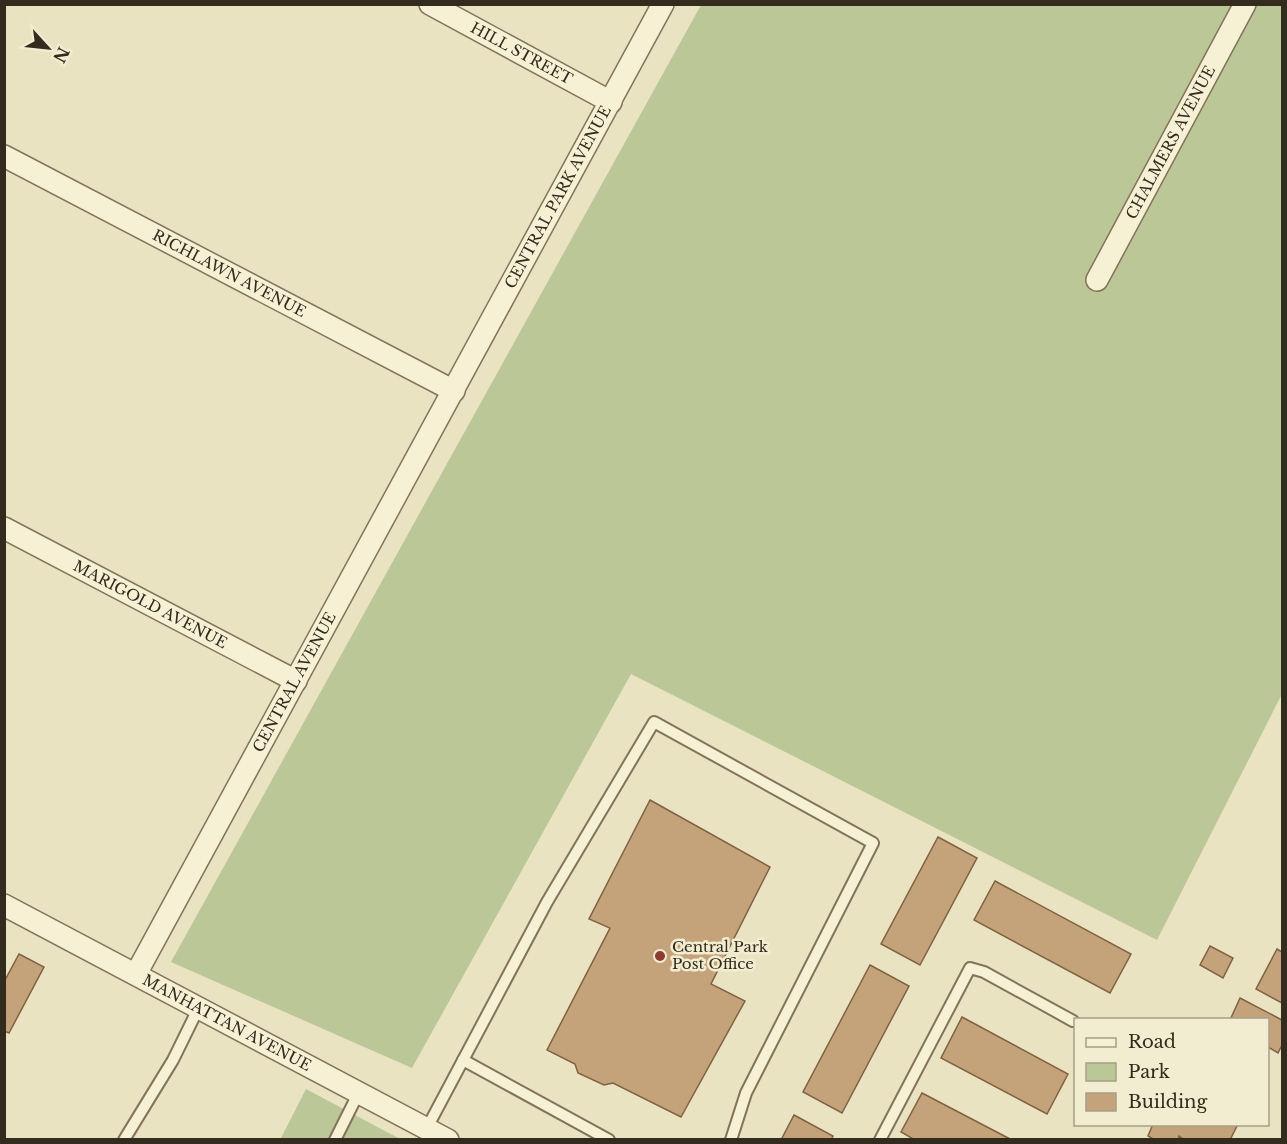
<svg xmlns="http://www.w3.org/2000/svg" width="1287" height="1144" font-family="'Libre Baskerville',serif">
  <style>
    .green { fill: #bbc797 }
    .building { fill: #c5a37a; stroke: #7f6242; stroke-width: 1.5 }
    .lines { fill: none; stroke-linecap: round; stroke-linejoin: round }
    .service-casing { stroke: #82745a; stroke-width: 14 }
    .minor-casing { stroke: #82745a; stroke-width: 24 }
    .service { stroke: #f6f0d4; stroke-width: 10 }
    .minor { stroke: #f6f0d4; stroke-width: 21 }
    .poi-dot { fill: #8d3a2f; stroke: #f2edd0; stroke-width: 2 }
    .labels { text-anchor: middle; stroke-width: 5; stroke-linejoin: round; paint-order: stroke }
    .street-label { font-size: 15px; fill: #332b1e; stroke: #f2edd0 }
    .poi-label { font-size: 15px; fill: #332b1e; stroke: #f2edd0; text-anchor: start }
  </style>
  <rect width="100%" height="100%" fill="#eae3c2"/>
  <g class="green">
    <polygon points="701,5 1282,5 1282,694 1157,940 631,674 412,1068 171,962"/>
    <polygon points="306,1089 400,1139 280,1140"/>
  </g>
  <g class="building">
    <polygon points="650,800 770,867 711,984 745,1001 681,1117 613,1083 604,1085 578,1073 575,1064 547,1050 610,928 589,919"/>
    <polygon points="938,837 977,858 920,965 881,944"/>
    <polygon points="995,881 1131,954 1110,993 974,920"/>
    <polygon points="1210,946 1233,958 1223,978 1200,965"/>
    <polygon points="1277,949 1282,952 1282,1003 1256,989"/>
    <polygon points="19,954 44,967 9,1033 4,1031 4,982"/>
    <polygon points="870,965 909,986 842,1113 803,1092"/>
    <polygon points="1240,998 1282,1020 1282,1045 1278,1053 1268,1047 1268,1020 1230,1020"/>
    <polygon points="962,1017 1068,1074 1047,1114 941,1058"/>
    <polygon points="922,1093 1012,1140 915,1140 901,1132"/>
    <polygon points="794,1115 833,1136 831,1140 781,1140"/>
    <polygon points="1153,1124 1234,1124 1237,1126 1230,1140 1185,1140 1179,1136 1178,1140 1155,1140 1148,1136"/>
  </g>
  <g class="lines">
    <g class="service-casing">
      <g id="service">
        <polyline points="463,1060 609,1140"/>
        <polyline points="427,1128 547,902 654,722 873,843 746,1093 731,1140"/>
        <polyline points="124,1140 173,1060 199,1007"/>
        <polyline points="335,1140 359,1092"/>
        <polyline points="880,1140 970,968 984,972 1073,1021"/>
      </g>
    </g>
    <g class="minor-casing">
      <g id="minor">
        <path id="s1" d="M430,4L611,102"/>
        <path id="s2" d="M4,156L454,391"/>
        <path id="s3" d="M1097,280L1245,4"/>
        <path id="s4" d="M4,528L296,681"/>
        <path id="s5" d="M4,905L448,1140"/>
        <path id="s6" d="M136,974L663,4"/>
      </g>
    </g>
    <use href="#service" class="service"/>
    <use href="#minor" class="minor"/>
  </g>
  <circle class="poi-dot" cx="660" cy="956" r="6"/>
  <g class="labels">
    <g class="street-label">
      <text dy="5" stroke="none"><textPath href="#s1" startOffset="104">HILL STREET</textPath></text>
      <text dy="5" stroke="none"><textPath href="#s3" startOffset="156">CHALMERS AVENUE</textPath></text>
      <text dy="5" stroke="none"><textPath href="#s6" startOffset="884">CENTRAL PARK AVENUE</textPath></text>
      <text dy="5" stroke="none"><textPath href="#s2" startOffset="254">RICHLAWN AVENUE</textPath></text>
      <text dy="5" stroke="none"><textPath href="#s4" startOffset="165">MARIGOLD AVENUE</textPath></text>
      <text dy="5" stroke="none"><textPath href="#s6" startOffset="332">CENTRAL AVENUE</textPath></text>
      <text dy="5" stroke="none"><textPath href="#s5" startOffset="252">MANHATTAN AVENUE</textPath></text>
    </g>
    <g class="poi-label">
      <text x="672" y="952">Central Park<tspan x="672" dy="17">Post Office</tspan></text>
    </g>
  </g>
  <rect width="1287" height="1144" fill="none" stroke="#332b1e" stroke-width="12"/>
  <rect x="1074" y="1018" width="195" height="108" fill="#f2edd0" stroke="#a69f89" stroke-width="1.5"/>
  <rect x="1086" y="1038" width="30" height="9" fill="#f6f0d4" stroke="#a69f89" stroke-width="1.5"/>
  <text x="1128" y="1048" font-size="18" fill="#332b1e">Road</text>
  <rect x="1086" y="1063" width="30" height="18" fill="#bbc797" stroke="#a69f89" stroke-width="1.5"/>
  <text x="1128" y="1078" font-size="18" fill="#332b1e">Park</text>
  <rect x="1086" y="1093" width="30" height="18" fill="#c5a37a" stroke="#a69f89" stroke-width="1.5"/>
  <text x="1128" y="1108" font-size="18" fill="#332b1e">Building</text>
  <g transform="translate(48 48) rotate(117)" stroke="#f2edd0" stroke-width="4.5" paint-order="stroke">
  <path d="M0-4.5L10 22L0 15L-10 22Z" fill="#332b1e"/>
  <text y="-9" font-size="16" font-weight="bold" text-anchor="middle" fill="#332b1e">N</text>
  </g>
</svg>
